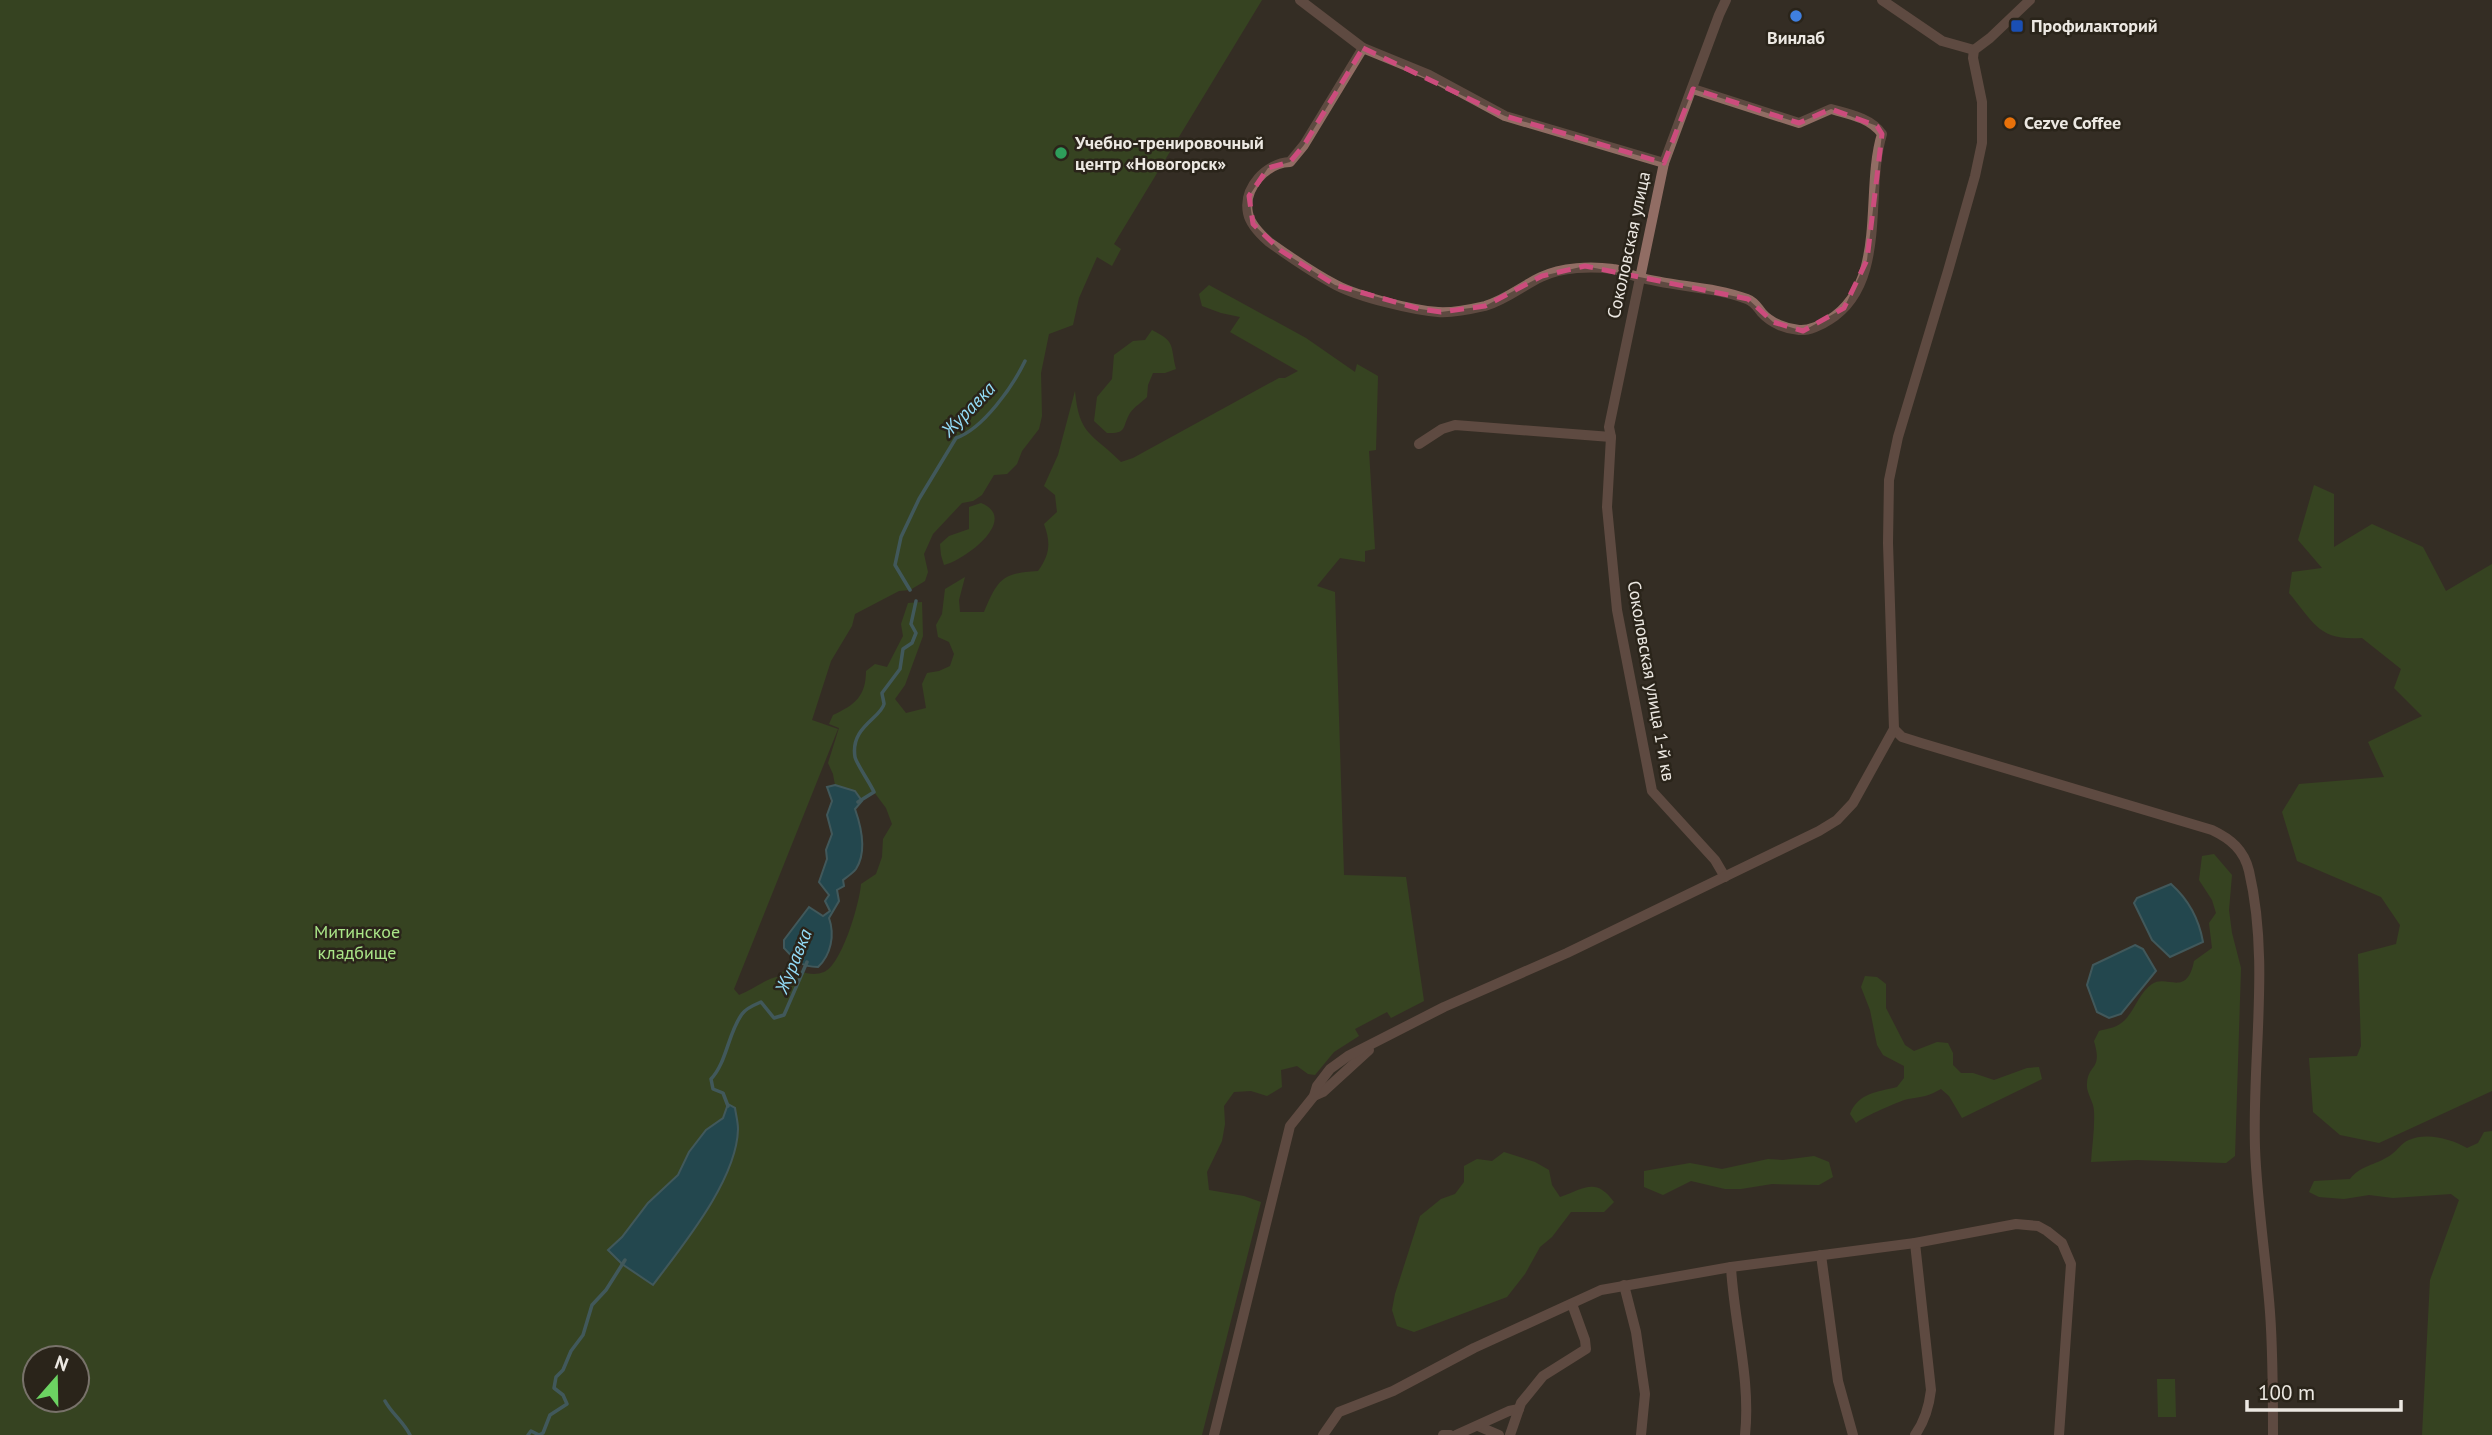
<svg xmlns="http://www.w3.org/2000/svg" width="2492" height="1435" font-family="'PT Sans',sans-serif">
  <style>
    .green { fill: #385e1d; fill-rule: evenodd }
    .water { fill: #0f6680; stroke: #518d9d; stroke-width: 2 }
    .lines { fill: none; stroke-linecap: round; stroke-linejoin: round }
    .stream { stroke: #518d9d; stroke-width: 3.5 }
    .minor { stroke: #916d64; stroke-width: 10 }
    .marked { fill: none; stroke: #cc4c7d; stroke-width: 5; stroke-dasharray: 14 9; stroke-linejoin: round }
    .shop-dot { fill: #3f7fe0; stroke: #2a241a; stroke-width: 2.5 }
    .transit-dot { fill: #1a4fb4; stroke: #2a241a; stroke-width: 2.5 }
    .food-dot { fill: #e8710a; stroke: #2a241a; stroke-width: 2.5 }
    .leisure-dot { fill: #2e9e5b; stroke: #2a241a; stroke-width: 2.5 }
    .labels { text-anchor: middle; stroke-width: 5; stroke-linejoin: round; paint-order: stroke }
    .poi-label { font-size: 18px; font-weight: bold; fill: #ece8e2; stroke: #2a241a; text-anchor: start }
    .street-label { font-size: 18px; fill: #ece8e2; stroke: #2a241a }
    .park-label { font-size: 18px; fill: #aae588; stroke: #2a241a }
    .water-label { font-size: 19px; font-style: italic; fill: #93dbf7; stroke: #2a241a }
  </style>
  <rect width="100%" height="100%" fill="#342d24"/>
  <g class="green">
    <path d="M0,0H1262L1114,244L1121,249L1112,266L1097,257L1079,298L1073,325L1049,334L1041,373L1042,416L1039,429L1022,451L1017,464L1007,474L994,475L982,495L973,501L962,503L933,534L924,554L928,572L925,581L910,590L899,591L855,614L852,626L831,661L812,720L838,729L734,989L739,995C754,989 765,979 780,976L787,966C797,971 812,977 824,972C842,965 860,902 861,884L876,874L882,857L883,839L892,824L886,808L874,792L862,801L855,791L835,785L833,774L828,763L839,728L829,724L833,715C855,705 866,696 866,671L875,664L887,667L903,636L901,624L908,603L922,602L923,636L905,685L895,699L906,713L926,708L922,684L927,673L939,671L950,666L954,654L949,642L938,637L936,625L942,614L945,589L965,577L959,600L960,612H984C998,579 1002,573 1038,571C1050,554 1051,543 1044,524L1057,512L1055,495L1044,486L1058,455L1075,391C1079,436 1092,433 1121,462L1133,458L1279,378H1285L1298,371L1230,332L1240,317L1221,313L1202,306L1199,294L1209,285L1306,338L1355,372L1357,364L1378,376L1376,450L1369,451L1375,549L1365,551V562L1340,558L1317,586L1335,592L1344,875L1406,877L1424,1001L1391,1018L1387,1012L1355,1029L1359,1036L1334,1052L1315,1075L1308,1074L1297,1066L1281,1070L1282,1087L1267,1096L1251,1091L1234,1092L1224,1106L1225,1124L1222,1141L1207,1172L1209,1190L1244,1196L1261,1202L1202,1435H0ZM728,1104L699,1223L608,1250L622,1237L648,1203L678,1175L689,1152L706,1130L723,1118ZM35,1358H77V1400H35Z"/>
    <path d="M1152,330C1176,342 1170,345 1176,369L1165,373H1153L1148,385L1147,397C1142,402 1134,407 1130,413C1122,426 1128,434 1107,433L1094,421L1097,397L1112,379L1114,355L1133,341L1145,340Z"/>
    <path d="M2314,485L2334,494V547L2372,524L2423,547L2446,591L2492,564V1091L2379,1143L2340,1135L2313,1112L2309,1058L2357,1056L2361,1046L2358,954L2396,944L2400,925L2381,897L2297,861L2282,812L2299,784L2384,777L2368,742L2422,716L2394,688L2401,669L2362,638C2319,641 2314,623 2289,593L2292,572L2322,568L2298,540Z"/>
    <path d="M981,503C1020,519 965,560 944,565L941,555L940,544L949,536L969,529V507Z"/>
    <path d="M2214,854L2232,875L2229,910L2232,933L2241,968L2235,1156L2226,1163L2137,1160L2091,1162C2092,1146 2095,1128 2094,1111C2094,1102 2086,1093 2087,1084C2088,1063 2103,1071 2094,1041L2099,1031C2105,1029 2115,1028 2120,1024C2134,1015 2138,993 2152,984C2167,974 2187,998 2194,961L2212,948L2209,923L2216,913L2212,900L2199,880L2202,856Z"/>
    <path d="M1865,976L1877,977L1886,984V1008L1905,1045L1914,1051L1937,1042L1948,1043L1953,1053V1065L1961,1073H1973L1994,1080L2027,1068L2039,1067L2042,1079L1962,1118L1949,1096L1941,1089C1929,1096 1922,1097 1908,1099C1899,1101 1863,1117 1856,1123L1850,1114C1858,1093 1877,1092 1897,1087L1904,1078V1066L1883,1055L1877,1045L1870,1010L1861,987Z"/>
    <path d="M2492,1131V1435H2422L2430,1280L2459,1200L2451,1194L2393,1198L2369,1195L2344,1199L2319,1197L2309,1192L2314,1181L2350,1179C2362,1164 2378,1165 2392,1154C2398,1150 2401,1143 2409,1140C2427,1132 2451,1139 2467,1148L2478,1143L2484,1132Z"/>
    <path d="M1504,1152L1535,1162L1549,1170L1552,1185L1560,1197C1585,1188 1596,1177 1614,1202L1604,1212H1571L1552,1237L1540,1247L1525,1274L1507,1297L1414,1332L1397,1326L1392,1310L1395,1294L1420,1216L1441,1199L1455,1194L1464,1182V1166L1477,1159L1492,1161Z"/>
    <polygon points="1814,1156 1829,1162 1833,1177 1819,1185 1772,1184 1741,1189 1725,1189 1691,1181 1663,1195 1644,1187 1644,1171 1690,1163 1722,1169 1768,1159 1783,1160"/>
    <polygon points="2157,1379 2175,1379 2176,1417 2158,1417"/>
  </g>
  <g class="water">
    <path d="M835,785L855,791L862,801L855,809C861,826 867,852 856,869C853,873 847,877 843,880L844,886L837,890L839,901L829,918C835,935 831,955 818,967C801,967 795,960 784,948V940L809,907L823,916L830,911L825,901L829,895L819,882L827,859L826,850L832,834L827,815L832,801L827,787Z"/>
    <path d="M2171,884C2189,900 2199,919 2203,942L2170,957L2152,940L2134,903L2137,898Z"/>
    <polygon points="2135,945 2143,949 2156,971 2121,1014 2109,1018 2097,1012 2087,985 2093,965"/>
    <path d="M728,1104L735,1108C736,1115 738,1122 738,1129C737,1180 682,1246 653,1285L622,1264L608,1250L622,1237L648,1203L678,1175L689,1152L706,1130L723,1118Z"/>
  </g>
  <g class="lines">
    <g class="stream">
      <path d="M910,590L895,565L901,537L919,499L956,438C983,429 1013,386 1025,361"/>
      <path d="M858,802L874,792C870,783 856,763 855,757C850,727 881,718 884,704C884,702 882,695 882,693L900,669L903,649L912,643L916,633L911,624L916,601"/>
      <path d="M728,1106L723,1093L713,1089L711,1079C727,1062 728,1033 742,1014C746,1008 754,1005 761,1002L774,1018L784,1015L807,962"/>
      <path d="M385,1401C392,1414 403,1421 410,1435"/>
      <polyline points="528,1435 531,1431 539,1435 543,1433 550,1415 567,1404 563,1395 554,1388 556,1377 563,1370 571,1351 583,1335 592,1305 606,1290 625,1260"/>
    </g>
    <g class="minor">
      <polyline points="1300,0 1363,48 1429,75 1505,116 1664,163"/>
      <polyline points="1882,0 1942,41 1974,50"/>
      <path d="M1363,48L1304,145L1290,162C1266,163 1243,188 1248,213C1250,224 1261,235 1269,242C1290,257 1313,273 1336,285C1359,297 1412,310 1438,312C1451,313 1472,309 1485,306C1506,300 1522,286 1541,277C1562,267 1591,266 1613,269C1622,270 1630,275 1638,277C1674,287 1712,286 1747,299C1755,302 1757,307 1762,313C1771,323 1786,329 1799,330C1808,331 1822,325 1829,320C1889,283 1864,192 1882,134C1871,118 1849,114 1831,109L1799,123L1693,89"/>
      <polyline points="1419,444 1442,429 1455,425 1611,437"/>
      <path d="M1894,729L1902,737L1921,743L2212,830C2231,839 2244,850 2249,871C2270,961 2252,1057 2255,1148C2257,1203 2266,1258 2270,1312C2273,1353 2273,1394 2273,1435"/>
      <polyline points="1725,877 1715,860 1652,791 1617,610 1607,507 1611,437 1609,427 1664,163 1719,15 1726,0"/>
      <polyline points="1314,1096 1323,1092 1369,1050"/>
      <path d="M1915,1243L1931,1390C1929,1407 1925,1421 1915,1435"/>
      <polyline points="1821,1255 1838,1381 1853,1435"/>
      <path d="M1731,1267C1734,1323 1751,1379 1745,1435"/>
      <polyline points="1624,1285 1636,1332 1645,1394 1641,1435"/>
      <polyline points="1478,1426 1499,1435"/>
      <polyline points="1214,1435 1290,1126 1314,1096 1317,1086 1330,1069 1348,1056 1444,1007 1567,953 1819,831 1837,820 1853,803 1894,729 1888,543 1889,480 1898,437 1948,271 1975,176 1982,143 1982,102 1973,58 1974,50 1990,38 2030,0"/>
      <polyline points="1323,1435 1339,1412 1393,1391 1474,1348 1601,1290 1731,1267 1915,1243 2016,1224 2038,1226 2047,1231 2062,1243 2071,1264 2059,1435"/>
      <polyline points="1443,1435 1450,1435"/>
      <polyline points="1456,1435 1509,1411 1519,1409"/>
      <polyline points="1510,1435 1521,1403 1543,1376 1586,1349 1585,1340 1572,1304"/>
    </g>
  </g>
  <path d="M0 0H2492V1435H0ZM1363,48L1505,116L1664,163L1693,89L1799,123L1831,109L1877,126L1882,134L1867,260L1844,308L1803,331L1773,322L1748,299L1585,266L1542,276L1485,306L1441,312L1420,309L1335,285L1280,250L1253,224L1249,196L1268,168L1290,162L1304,145Z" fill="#342d24" fill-opacity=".55" fill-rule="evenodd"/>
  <path class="marked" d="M1363,48L1505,116L1664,163L1693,89L1799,123L1831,109L1877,126L1882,134L1867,260L1844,308L1803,331L1773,322L1748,299L1585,266L1542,276L1485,306L1441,312L1420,309L1335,285L1280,250L1253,224L1249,196L1268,168L1290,162L1304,145Z"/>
  <circle class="shop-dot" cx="1796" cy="16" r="7"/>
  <rect class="transit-dot" x="2010" y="19" width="14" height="14" rx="3.5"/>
  <circle class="food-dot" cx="2010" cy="123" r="7"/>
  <circle class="leisure-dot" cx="1061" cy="153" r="7"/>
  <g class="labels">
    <g class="poi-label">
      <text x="2031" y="32">Профилакторий</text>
      <text x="1796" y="44" text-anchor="middle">Винлаб</text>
      <text x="2024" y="129">Cezve Coffee</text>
      <text x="1075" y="149">Учебно-тренировочный<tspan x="1075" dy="21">центр «Новогорск»</tspan></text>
    </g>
    <g class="street-label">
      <text transform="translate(1629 245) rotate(-78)" y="6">Соколовская улица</text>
      <text transform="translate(1651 681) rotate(80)" y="6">Соколовская улица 1-й кв</text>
    </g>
    <g class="park-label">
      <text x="357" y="938">Митинское<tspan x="357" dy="21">кладбище</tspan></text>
    </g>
    <g class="water-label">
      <text transform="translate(968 409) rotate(-46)" y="7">Журавка</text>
      <text transform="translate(793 961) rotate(-68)" y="7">Журавка</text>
    </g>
  </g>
  <g transform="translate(56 1379) rotate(20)"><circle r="33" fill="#2a241a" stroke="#78726a" stroke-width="2"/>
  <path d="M0-5L12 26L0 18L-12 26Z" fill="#6cd362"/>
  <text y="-10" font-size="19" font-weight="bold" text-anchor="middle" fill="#ece8e2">N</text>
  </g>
  <path d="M2247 1400v10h154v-10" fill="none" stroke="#ece8e2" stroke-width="3.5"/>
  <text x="2258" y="1400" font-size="21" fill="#ece8e2" stroke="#2a241a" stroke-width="5" paint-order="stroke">100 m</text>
</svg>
